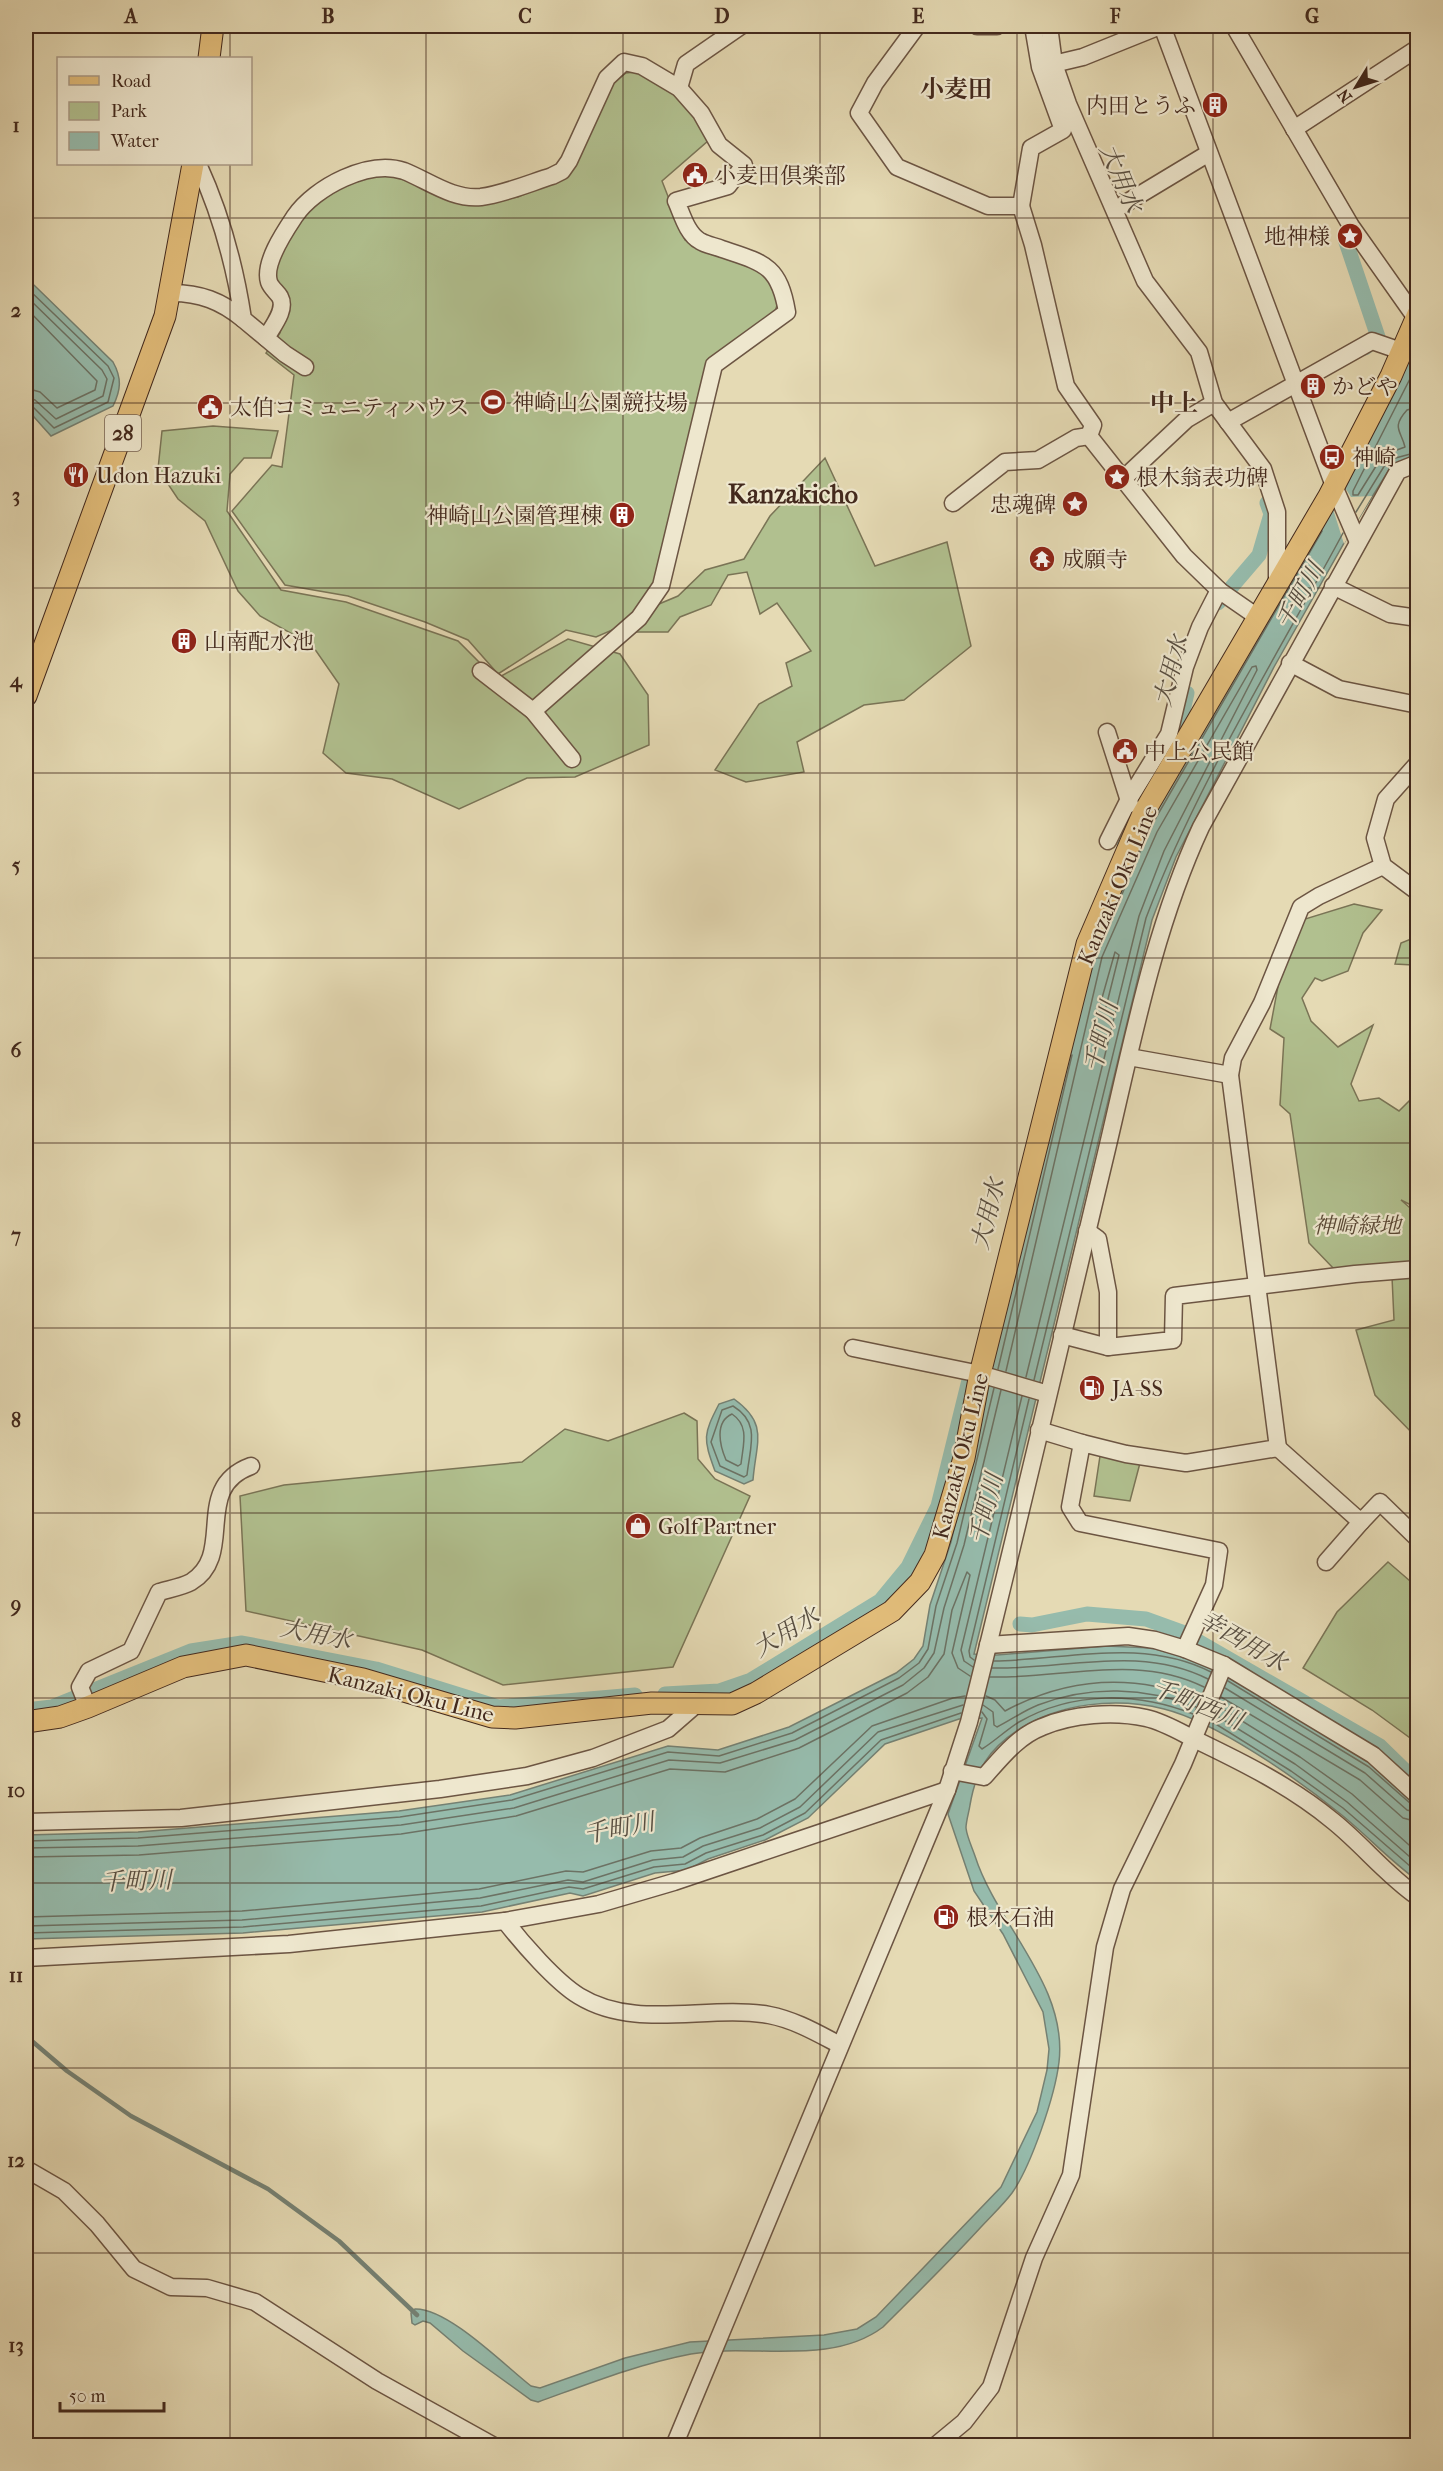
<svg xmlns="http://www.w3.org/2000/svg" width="1443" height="2471" font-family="'IM FELL French Canon','Noto Serif JP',serif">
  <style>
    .green { fill: #b1c08f; stroke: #7a7456; stroke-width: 1.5 }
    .water { fill: #96bbac; stroke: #758173; stroke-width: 1.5 }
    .pier { fill: #e5dab4 }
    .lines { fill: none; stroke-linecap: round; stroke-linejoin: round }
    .shore { stroke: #6c7264; stroke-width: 1.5 }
    .stream { stroke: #758173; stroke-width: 4.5 }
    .canal { stroke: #96bbac; stroke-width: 15 }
    .minor-casing { stroke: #6c5543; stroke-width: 19 }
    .major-casing { stroke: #43291d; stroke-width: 23 }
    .minor { stroke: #eee7ce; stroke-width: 16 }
    .major { stroke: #e2bd7a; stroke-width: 21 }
    .grid { fill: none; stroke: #43291d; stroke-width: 1.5; stroke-opacity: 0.55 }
    .labels { text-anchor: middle; stroke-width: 4.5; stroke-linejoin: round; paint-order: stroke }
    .shield { fill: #eee7ce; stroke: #766252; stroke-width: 1.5 }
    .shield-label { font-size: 21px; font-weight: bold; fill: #43291d }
    .poi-label { font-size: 22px; fill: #43291d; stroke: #eee7ce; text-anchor: start }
    .street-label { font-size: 22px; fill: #43291d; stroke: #eee7ce }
    .park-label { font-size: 22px; font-style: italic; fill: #594734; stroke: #eee7ce }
    .neighbourhood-label { font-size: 24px; font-weight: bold; fill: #43291d; stroke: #eee7ce }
    .water-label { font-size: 24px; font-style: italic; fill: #584e41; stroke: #eee7ce }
    .quarter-label { font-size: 26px; font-weight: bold; fill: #43291d; stroke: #eee7ce }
    .neatline { fill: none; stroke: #43291d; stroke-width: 2 }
    .grid-label { font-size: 20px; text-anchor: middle; font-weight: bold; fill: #43291d }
  </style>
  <rect width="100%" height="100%" fill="#e5dab4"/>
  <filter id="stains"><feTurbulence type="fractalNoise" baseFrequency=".00333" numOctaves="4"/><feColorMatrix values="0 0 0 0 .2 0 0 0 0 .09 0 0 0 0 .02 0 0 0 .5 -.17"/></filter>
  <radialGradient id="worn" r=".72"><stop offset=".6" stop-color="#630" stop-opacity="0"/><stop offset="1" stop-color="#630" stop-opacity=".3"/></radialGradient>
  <g class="green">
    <polygon points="643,71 686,103 709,140 662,181 685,240 704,250 765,273 778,302 774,315 710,362 662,561 650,593 624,625 596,637 566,630 498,674 468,640 425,622 348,596 285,585 232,511 272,465 282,467 294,375 266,353 280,333 288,301 274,278 279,259 302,217 332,189 360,176 402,175 480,204 518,197 563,177 613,83 626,73"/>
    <polygon points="213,426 278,431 271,458 244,458 230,474 227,511 281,590 346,602 458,641 496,679 568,639 620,654 648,695 649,745 575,777 527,778 459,809 392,779 346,773 323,753 339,684 312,645 260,616 238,591 205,521 178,499 158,469 162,431"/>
    <polygon points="825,458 875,566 947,542 971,646 904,700 864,705 797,742 804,772 746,782 715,770 759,704 792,686 786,663 811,651 777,603 760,614 747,572 728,575 711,605 680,617 668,632 634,632 659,604 678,596 705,570 744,559 770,516"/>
    <polygon points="1354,904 1382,910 1363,933 1348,971 1322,981 1315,978 1302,998 1311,1021 1338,1047 1373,1025 1351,1084 1359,1101 1379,1098 1399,1111 1411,1099 1417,1073 1417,1208 1401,1200 1417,1214 1417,1438 1375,1395 1356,1330 1394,1320 1392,1277 1336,1271 1309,1243 1290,1114 1280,1105 1284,1038 1270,1029 1282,965 1305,919"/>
    <polygon points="1411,939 1417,940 1417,962 1413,965 1395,964 1401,943"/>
    <polygon points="684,1413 697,1421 698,1459 715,1479 750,1496 673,1667 503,1685 422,1650 246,1611 240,1496 284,1485 522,1462 565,1429 608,1441"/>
    <polygon points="1100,1456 1140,1463 1130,1501 1094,1496"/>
    <polygon points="1388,1562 1417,1587 1417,1743 1372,1710 1303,1668 1337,1612"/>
  </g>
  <g class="water">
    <path d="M26,281L34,285L113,362C122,378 121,390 113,406L51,436L26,408Z"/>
    <path d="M1417,329V417L1411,428L1417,438V458L1392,465L1352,529L1274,667L1176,857L1152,920L974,1654L997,1655L1106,1646L1152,1648L1209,1664L1373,1762L1417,1801V1880C1389,1860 1366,1834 1338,1812C1296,1778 1216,1722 1164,1709C1116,1697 1059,1703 1018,1730C988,1750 976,1770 970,1805C969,1812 966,1821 966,1828C967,1837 972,1847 975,1856C997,1925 1068,1985 1059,2062C1055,2096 1031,2166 1012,2193C1003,2205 991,2216 981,2227C949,2262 916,2294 883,2327C830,2367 752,2343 691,2354C638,2364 588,2384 538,2402L531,2400L463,2351L430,2323L423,2321L415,2325L412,2323L411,2313L415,2309C448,2308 504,2365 531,2386L540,2388L625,2358L690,2342L824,2335L857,2329L876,2317L1001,2187L1037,2112L1047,2070L1049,2049L1043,2012L1003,1934L974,1891L948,1814L982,1718L959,1719L885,1744L808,1818L765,1840L708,1859L687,1870L655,1873L583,1896L570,1893L482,1912L243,1933L26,1939V1835L138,1832L399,1811L510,1795L668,1746L718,1750L789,1727L896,1673L914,1659L923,1646L930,1605L951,1542L1089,953L1145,826Z"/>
    <path d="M734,1399C769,1424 756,1442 753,1480L744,1484L715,1471C703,1438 703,1435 719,1404Z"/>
  </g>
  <polygon class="pier" points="1342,483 1351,497 1372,496 1344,544 1333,509"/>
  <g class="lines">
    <g class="shore">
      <polyline points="26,287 108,366 114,378 108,402 54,428 32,406 26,405"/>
      <polyline points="26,296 102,370 107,379 103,396 56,419 35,400 26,397"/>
      <polyline points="26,308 97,381 95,390 57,408 40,392 26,388"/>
      <path d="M1418,363L1353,491V495H1358L1383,455L1405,447C1401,430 1391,428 1407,410L1418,407"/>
      <polyline points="1356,512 1388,460 1418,452"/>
      <polyline points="1120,899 1150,828 1322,531"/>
      <polygon points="1115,952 1119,955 1106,1007 1103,1009 1100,1005"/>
      <polyline points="998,1369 1072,1055"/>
      <polyline points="1006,1371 1102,957 1157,832 1252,667 1256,666 1257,670 1164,851 1139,916 1026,1377"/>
      <path d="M1034,1380L1146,918C1197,783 1275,660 1343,533"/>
      <path d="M733,1406C761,1423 750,1446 747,1475L744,1477L720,1466L711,1442L722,1410Z"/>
      <path d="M732,1414C750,1426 743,1445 741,1464L738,1466L726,1460C720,1446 714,1422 732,1414Z"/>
      <polyline points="974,1660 970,1657 969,1651 1029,1399"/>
      <path d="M994,1661C1067,1660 1142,1637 1211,1672"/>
      <polyline points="973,1667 964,1661 961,1650 1022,1396"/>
      <path d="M992,1668C1065,1670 1139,1644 1208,1679"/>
      <path d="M990,1677C1062,1679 1136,1653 1204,1687"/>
      <polyline points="1228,1681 1369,1767 1411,1804 1417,1806"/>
      <polyline points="1225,1688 1365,1773 1407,1810 1418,1813"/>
      <path d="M986,1696L995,1700L1005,1711C1068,1677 1132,1673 1199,1699"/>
      <polyline points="1221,1697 1360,1780 1403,1818 1418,1822"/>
      <path d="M983,1705L993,1712L994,1725L997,1727C1011,1720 1023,1711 1038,1705C1090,1685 1145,1687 1196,1707"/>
      <polyline points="1218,1706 1300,1757 1352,1794 1418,1853"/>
      <path d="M982,1712L987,1719L979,1746L982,1749C995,1741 1006,1730 1019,1722C1073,1691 1137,1692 1193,1714"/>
      <polyline points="1214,1714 1295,1764 1347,1802 1418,1864"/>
      <polyline points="1211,1721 1291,1771 1343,1808 1418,1873"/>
      <polyline points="26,1841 138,1838 400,1817 512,1800 668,1752 719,1756 792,1733 899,1678 919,1663 928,1649 936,1606 957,1543 994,1388"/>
      <polyline points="26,1848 138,1846 401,1825 514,1808 669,1760 720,1763 795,1740 903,1685 924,1668 934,1653 944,1608 964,1545 1001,1390"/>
      <polyline points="26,1857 139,1855 401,1834 516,1816 670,1769 725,1772 799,1748 907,1693 928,1677 944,1654 952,1610 967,1572 970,1575 952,1653 958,1668 970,1676"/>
      <polyline points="26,1917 242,1911 479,1889 566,1871 583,1872 651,1851 681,1848 700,1838 757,1819 795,1799 872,1726 953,1698 965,1696"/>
      <polyline points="26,1926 242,1920 480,1898 568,1880 583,1882 653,1860 683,1857 703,1846 760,1828 800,1807 878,1732 963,1705"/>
      <polyline points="26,1933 243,1927 481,1906 569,1887 583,1889 654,1867 685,1864 706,1853 763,1835 805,1813 881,1740 961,1713"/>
    </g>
    <polyline class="stream" points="26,2036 67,2071 131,2116 268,2189 339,2241 417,2315"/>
    <g class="canal">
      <polyline points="1351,231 1345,239 1378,337 1365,348"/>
      <polyline points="1218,603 1259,555 1271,514 1267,503"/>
      <polyline points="1169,749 1177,737 1187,693"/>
      <polyline points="1121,839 1150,780"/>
      <polyline points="1020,1624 1032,1625 1087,1614 1146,1619 1182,1632 1380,1746 1418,1783"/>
      <polyline points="665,1694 719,1691 751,1680 880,1601 908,1567 938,1506 971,1372"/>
      <polyline points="26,1710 52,1707 191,1651 242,1643 376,1669 498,1707 635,1695"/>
    </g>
    <g class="minor-casing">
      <g id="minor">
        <polyline points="917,26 875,83 859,113 897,167 988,206 1021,206 1031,148 1063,130 1040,67 1033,26"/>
        <polyline points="977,26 997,26"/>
        <polyline points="1049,26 1054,64 1068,104 1145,281 1199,352 1214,403 1263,469 1277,512 1277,585"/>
        <polyline points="1162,26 1334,486 1358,542"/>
        <polyline points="1234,26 1351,226 1418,321"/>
        <polyline points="1045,66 1083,57 1160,26"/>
        <polyline points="679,88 686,64 741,26"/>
        <polyline points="1294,129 1418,48"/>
        <path d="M198,164C220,212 235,266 243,319L285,354L305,367"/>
        <polyline points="1021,206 1033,245 1066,386 1093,425 1089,436 1184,556 1220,591 1259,618"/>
        <polyline points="1116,209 1209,153"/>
        <path d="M172,293C200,293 221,301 243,319"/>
        <path d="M266,338C272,327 287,310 280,297C277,292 271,288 269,282C263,263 285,231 295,216C315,187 369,159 404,171C429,181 453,200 481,197C504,194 530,183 552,176L562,171L569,161L607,78L624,62L642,66L679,88L701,113L719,145L744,165L728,186L676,201C682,214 687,234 700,241C706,245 715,246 722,249C764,263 779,265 787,312L714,365L661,586L639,618L533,711"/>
        <polyline points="1228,422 1372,341 1401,351"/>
        <polyline points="1123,479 1187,419 1214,403"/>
        <polyline points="953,503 1005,462 1038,460 1076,438 1089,436"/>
        <polyline points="1333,586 1390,614 1418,618"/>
        <polyline points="1290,663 1339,689 1418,705"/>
        <polyline points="481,671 533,711 572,759"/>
        <polyline points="1107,732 1130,804"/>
        <polyline points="1418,763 1386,799 1375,838 1383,866 1418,892"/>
        <polyline points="1108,841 1129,799 1169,734 1185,667 1200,627 1219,590"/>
        <polyline points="1129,1057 1230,1075"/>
        <polyline points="1087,1231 1098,1239 1108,1292 1108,1347"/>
        <polyline points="1062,1335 1108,1347 1173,1340 1174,1296 1355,1274 1418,1269"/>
        <polyline points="853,1348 980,1374 1048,1394"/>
        <polyline points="1039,1430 1082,1443"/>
        <polyline points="1278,1448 1361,1522 1380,1502 1418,1539"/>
        <polyline points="1326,1562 1361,1522"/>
        <polyline points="988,1645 1128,1636 1155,1640 1185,1649 1224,1665 1373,1755 1418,1796"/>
        <polyline points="1185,1649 1214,1585 1219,1551 1080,1523 1070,1507 1082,1443 1126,1454 1186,1463 1278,1448 1230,1075 1233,1058 1262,1003 1301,907 1319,896 1383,866"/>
        <path d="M88,1707L80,1687L89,1671L131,1651L159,1592C169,1589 182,1587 191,1582C237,1554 191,1488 251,1466"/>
        <path d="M952,1771L984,1777C1001,1758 1018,1736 1042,1727C1072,1714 1114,1711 1146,1718C1164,1722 1180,1732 1196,1740C1244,1763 1292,1787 1333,1821C1363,1845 1386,1875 1418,1897"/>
        <polyline points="26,1822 181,1818 440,1789 527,1776 593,1758 668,1729 699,1702"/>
        <path d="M505,1921C522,1943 556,1982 579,1996C636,2031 707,2004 769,2015C795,2020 817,2033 840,2045"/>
        <polyline points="26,1958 289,1944 505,1921 599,1904 674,1882 947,1790"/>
        <polyline points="26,2169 64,2191 97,2224 134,2269 171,2287 207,2288 255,2302 377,2381 494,2446"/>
        <path d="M674,2446L947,1790L969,1722C1015,1539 1058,1354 1102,1170C1130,1055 1151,935 1201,827L1398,471L1418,463"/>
        <polyline points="935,2446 964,2422 991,2387 1034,2258 1071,2175 1105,1947 1122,1889 1183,1764 1224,1665"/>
      </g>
    </g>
    <g class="major-casing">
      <g id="major">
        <polyline points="209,58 213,26"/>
        <polyline points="26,696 165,316 193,164"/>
        <polyline points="26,1722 60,1717 88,1707 183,1667 246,1655 363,1679 492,1717 515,1718 652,1703 732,1704 756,1693 892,1611 920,1582 935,1555 964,1458 980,1374 1087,944 1143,814 1329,496 1391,376 1418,314"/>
      </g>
    </g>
    <use href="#minor" class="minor"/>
    <use href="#major" class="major"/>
  </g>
  <path class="grid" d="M230,26V58M426,26V2446M623,26V2446M820,26V2446M1017,26V2446M1213,26V2446M230,164V2446M26,218H1418M26,403H1418M26,588H1418M26,773H1418M26,958H1418M26,1143H1418M26,1328H1418M26,1513H1418M26,1698H1418M26,1883H1418M26,2068H1418M26,2253H1418"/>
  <defs>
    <g id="building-disc" transform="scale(1.35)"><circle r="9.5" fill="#8f2418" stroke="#eee7ce"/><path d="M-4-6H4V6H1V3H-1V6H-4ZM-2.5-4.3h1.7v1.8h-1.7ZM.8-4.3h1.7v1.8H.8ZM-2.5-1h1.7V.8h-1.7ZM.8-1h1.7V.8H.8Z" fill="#fff"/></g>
    <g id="civic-disc" transform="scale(1.35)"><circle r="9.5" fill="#8f2418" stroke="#eee7ce"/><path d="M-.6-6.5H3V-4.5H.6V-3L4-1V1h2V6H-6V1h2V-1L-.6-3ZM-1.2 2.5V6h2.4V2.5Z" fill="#fff"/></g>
    <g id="sight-disc" transform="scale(1.35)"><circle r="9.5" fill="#8f2418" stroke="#eee7ce"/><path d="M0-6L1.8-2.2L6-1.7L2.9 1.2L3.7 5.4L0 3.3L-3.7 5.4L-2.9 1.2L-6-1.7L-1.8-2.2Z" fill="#fff"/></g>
    <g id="stadium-disc" transform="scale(1.35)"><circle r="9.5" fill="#8f2418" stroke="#eee7ce"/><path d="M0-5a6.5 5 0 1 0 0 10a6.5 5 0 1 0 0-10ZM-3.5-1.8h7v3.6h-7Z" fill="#fff"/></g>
    <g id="bus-disc" transform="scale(1.35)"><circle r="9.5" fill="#8f2418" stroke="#eee7ce"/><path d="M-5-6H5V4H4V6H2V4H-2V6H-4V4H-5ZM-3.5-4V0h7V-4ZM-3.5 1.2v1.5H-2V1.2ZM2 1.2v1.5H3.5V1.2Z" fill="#fff"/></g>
    <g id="restaurant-disc" transform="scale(1.35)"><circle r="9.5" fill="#8f2418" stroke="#eee7ce"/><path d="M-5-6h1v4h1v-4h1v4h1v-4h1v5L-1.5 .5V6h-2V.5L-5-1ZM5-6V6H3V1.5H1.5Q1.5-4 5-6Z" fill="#fff"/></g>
    <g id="temple-disc" transform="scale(1.35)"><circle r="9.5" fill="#8f2418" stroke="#eee7ce"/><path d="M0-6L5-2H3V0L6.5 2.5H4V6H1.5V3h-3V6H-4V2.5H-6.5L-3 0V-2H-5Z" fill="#fff"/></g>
    <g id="fuel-disc" transform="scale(1.35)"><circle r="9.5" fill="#8f2418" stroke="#eee7ce"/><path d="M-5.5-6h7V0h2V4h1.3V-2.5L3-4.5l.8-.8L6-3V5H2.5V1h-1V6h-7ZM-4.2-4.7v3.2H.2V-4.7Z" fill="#fff"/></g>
    <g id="shop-disc" transform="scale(1.35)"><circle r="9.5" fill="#8f2418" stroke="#eee7ce"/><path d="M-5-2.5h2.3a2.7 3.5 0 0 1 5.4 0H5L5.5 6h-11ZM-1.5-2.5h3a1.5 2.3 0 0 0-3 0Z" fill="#fff"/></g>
  </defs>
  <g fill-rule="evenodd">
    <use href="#building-disc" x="1215" y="105"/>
    <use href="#civic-disc" x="695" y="175"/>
    <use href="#sight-disc" x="1350" y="236"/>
    <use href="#building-disc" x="1313" y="386"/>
    <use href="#stadium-disc" x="493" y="402"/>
    <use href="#civic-disc" x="210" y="407"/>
    <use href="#bus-disc" x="1332" y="457"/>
    <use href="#restaurant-disc" x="76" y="475"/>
    <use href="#sight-disc" x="1117" y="477"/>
    <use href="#sight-disc" x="1075" y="504"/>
    <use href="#building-disc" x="622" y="515"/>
    <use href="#temple-disc" x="1042" y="559"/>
    <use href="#building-disc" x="184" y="641"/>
    <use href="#civic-disc" x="1125" y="751"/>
    <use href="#fuel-disc" x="1092" y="1388"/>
    <use href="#shop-disc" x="638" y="1526"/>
    <use href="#fuel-disc" x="946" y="1917"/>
  </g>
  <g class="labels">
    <rect class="shield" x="105" y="415" width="36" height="36" rx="4.5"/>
    <g class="shield-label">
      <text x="123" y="440">28</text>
    </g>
    <g class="poi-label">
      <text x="1196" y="113" text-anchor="end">内田とうふ</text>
      <text x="714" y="183">小麦田倶楽部</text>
      <text x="1330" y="244" text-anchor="end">地神様</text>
      <text x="1332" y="394">かどや</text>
      <text x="512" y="410">神崎山公園競技場</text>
      <text x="230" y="415">太伯コミュニティハウス</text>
      <text x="1352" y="465">神崎</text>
      <text x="96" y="483">Udon Hazuki</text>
      <text x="1136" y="485">根木翁表功碑</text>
      <text x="1056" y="512" text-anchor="end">忠魂碑</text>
      <text x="602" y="523" text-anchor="end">神崎山公園管理棟</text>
      <text x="1062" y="567">成願寺</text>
      <text x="204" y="649">山南配水池</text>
      <text x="1144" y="759">中上公民館</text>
      <text x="1112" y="1396">JA-SS</text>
      <text x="658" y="1534">Golf Partner</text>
      <text x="966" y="1925">根木石油</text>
    </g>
    <g class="street-label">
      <text transform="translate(1117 885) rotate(-67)" y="8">Kanzaki Oku Line</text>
      <text transform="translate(960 1456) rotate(-76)" y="8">Kanzaki Oku Line</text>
      <text transform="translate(411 1694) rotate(14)" y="8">Kanzaki Oku Line</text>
    </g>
    <g class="park-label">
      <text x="1357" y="1233">神崎緑地</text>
    </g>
    <g class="neighbourhood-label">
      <text x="956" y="97">小麦田</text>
      <text x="1174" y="411">中上</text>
    </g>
    <g class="water-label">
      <text transform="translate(1121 178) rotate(67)" y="8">大用水</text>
      <text transform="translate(1300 596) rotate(-61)" y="8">千町川</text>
      <text transform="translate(1171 671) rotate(-75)" y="8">大用水</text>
      <text transform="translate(1101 1037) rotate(-76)" y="8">千町川</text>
      <text transform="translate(988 1214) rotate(-76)" y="8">大用水</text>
      <text transform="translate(986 1509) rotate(-76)" y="8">千町川</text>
      <text transform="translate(786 1632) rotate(-31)" y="8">大用水</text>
      <text transform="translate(316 1634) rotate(11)" y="8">大用水</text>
      <text transform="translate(1243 1641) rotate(30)" y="8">幸西用水</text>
      <text transform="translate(1197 1704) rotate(22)" y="8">千町西川</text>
      <text transform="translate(619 1828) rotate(-11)" y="8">千町川</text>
      <text transform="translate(136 1881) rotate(-2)" y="8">千町川</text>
    </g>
    <g class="quarter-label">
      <text x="793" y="503">Kanzakicho</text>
    </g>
  </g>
  <rect width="1443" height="2471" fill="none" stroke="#e5dab4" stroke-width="66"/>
  <rect x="57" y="57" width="195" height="108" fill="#eee7ce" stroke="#aa9b87" stroke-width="1.5"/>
  <rect x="69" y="76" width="30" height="9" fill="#e2bd7a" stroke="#aa9b87" stroke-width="1.5"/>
  <text x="111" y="87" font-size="18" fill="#43291d">Road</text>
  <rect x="69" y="102" width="30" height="18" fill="#b1c08f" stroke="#aa9b87" stroke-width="1.5"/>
  <text x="111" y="117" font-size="18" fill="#43291d">Park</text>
  <rect x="69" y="132" width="30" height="18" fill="#96bbac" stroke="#aa9b87" stroke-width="1.5"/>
  <text x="111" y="147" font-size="18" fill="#43291d">Water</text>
  <g transform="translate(1356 87) rotate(232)" stroke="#eee7ce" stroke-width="4.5" paint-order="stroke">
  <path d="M0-4.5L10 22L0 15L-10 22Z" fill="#43291d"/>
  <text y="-9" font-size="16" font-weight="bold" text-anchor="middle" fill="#43291d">N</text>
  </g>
  <path d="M60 2402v9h104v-9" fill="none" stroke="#43291d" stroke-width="3"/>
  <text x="69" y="2402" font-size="18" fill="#43291d" stroke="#eee7ce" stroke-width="4.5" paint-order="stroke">50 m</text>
  <rect x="33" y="33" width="1377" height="2405" class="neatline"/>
  <g class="grid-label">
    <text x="131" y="23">A</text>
    <text x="328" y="23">B</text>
    <text x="525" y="23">C</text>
    <text x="722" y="23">D</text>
    <text x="918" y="23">E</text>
    <text x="1115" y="23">F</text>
    <text x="1312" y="23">G</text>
    <text x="16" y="132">1</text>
    <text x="16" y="317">2</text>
    <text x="16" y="502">3</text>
    <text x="16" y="687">4</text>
    <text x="16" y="872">5</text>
    <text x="16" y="1057">6</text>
    <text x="16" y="1242">7</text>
    <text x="16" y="1427">8</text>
    <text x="16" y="1612">9</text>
    <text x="16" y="1797">10</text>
    <text x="16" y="1982">11</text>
    <text x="16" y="2167">12</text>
    <text x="16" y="2352">13</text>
  </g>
  <rect width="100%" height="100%" filter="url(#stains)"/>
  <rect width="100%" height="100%" fill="url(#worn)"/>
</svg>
